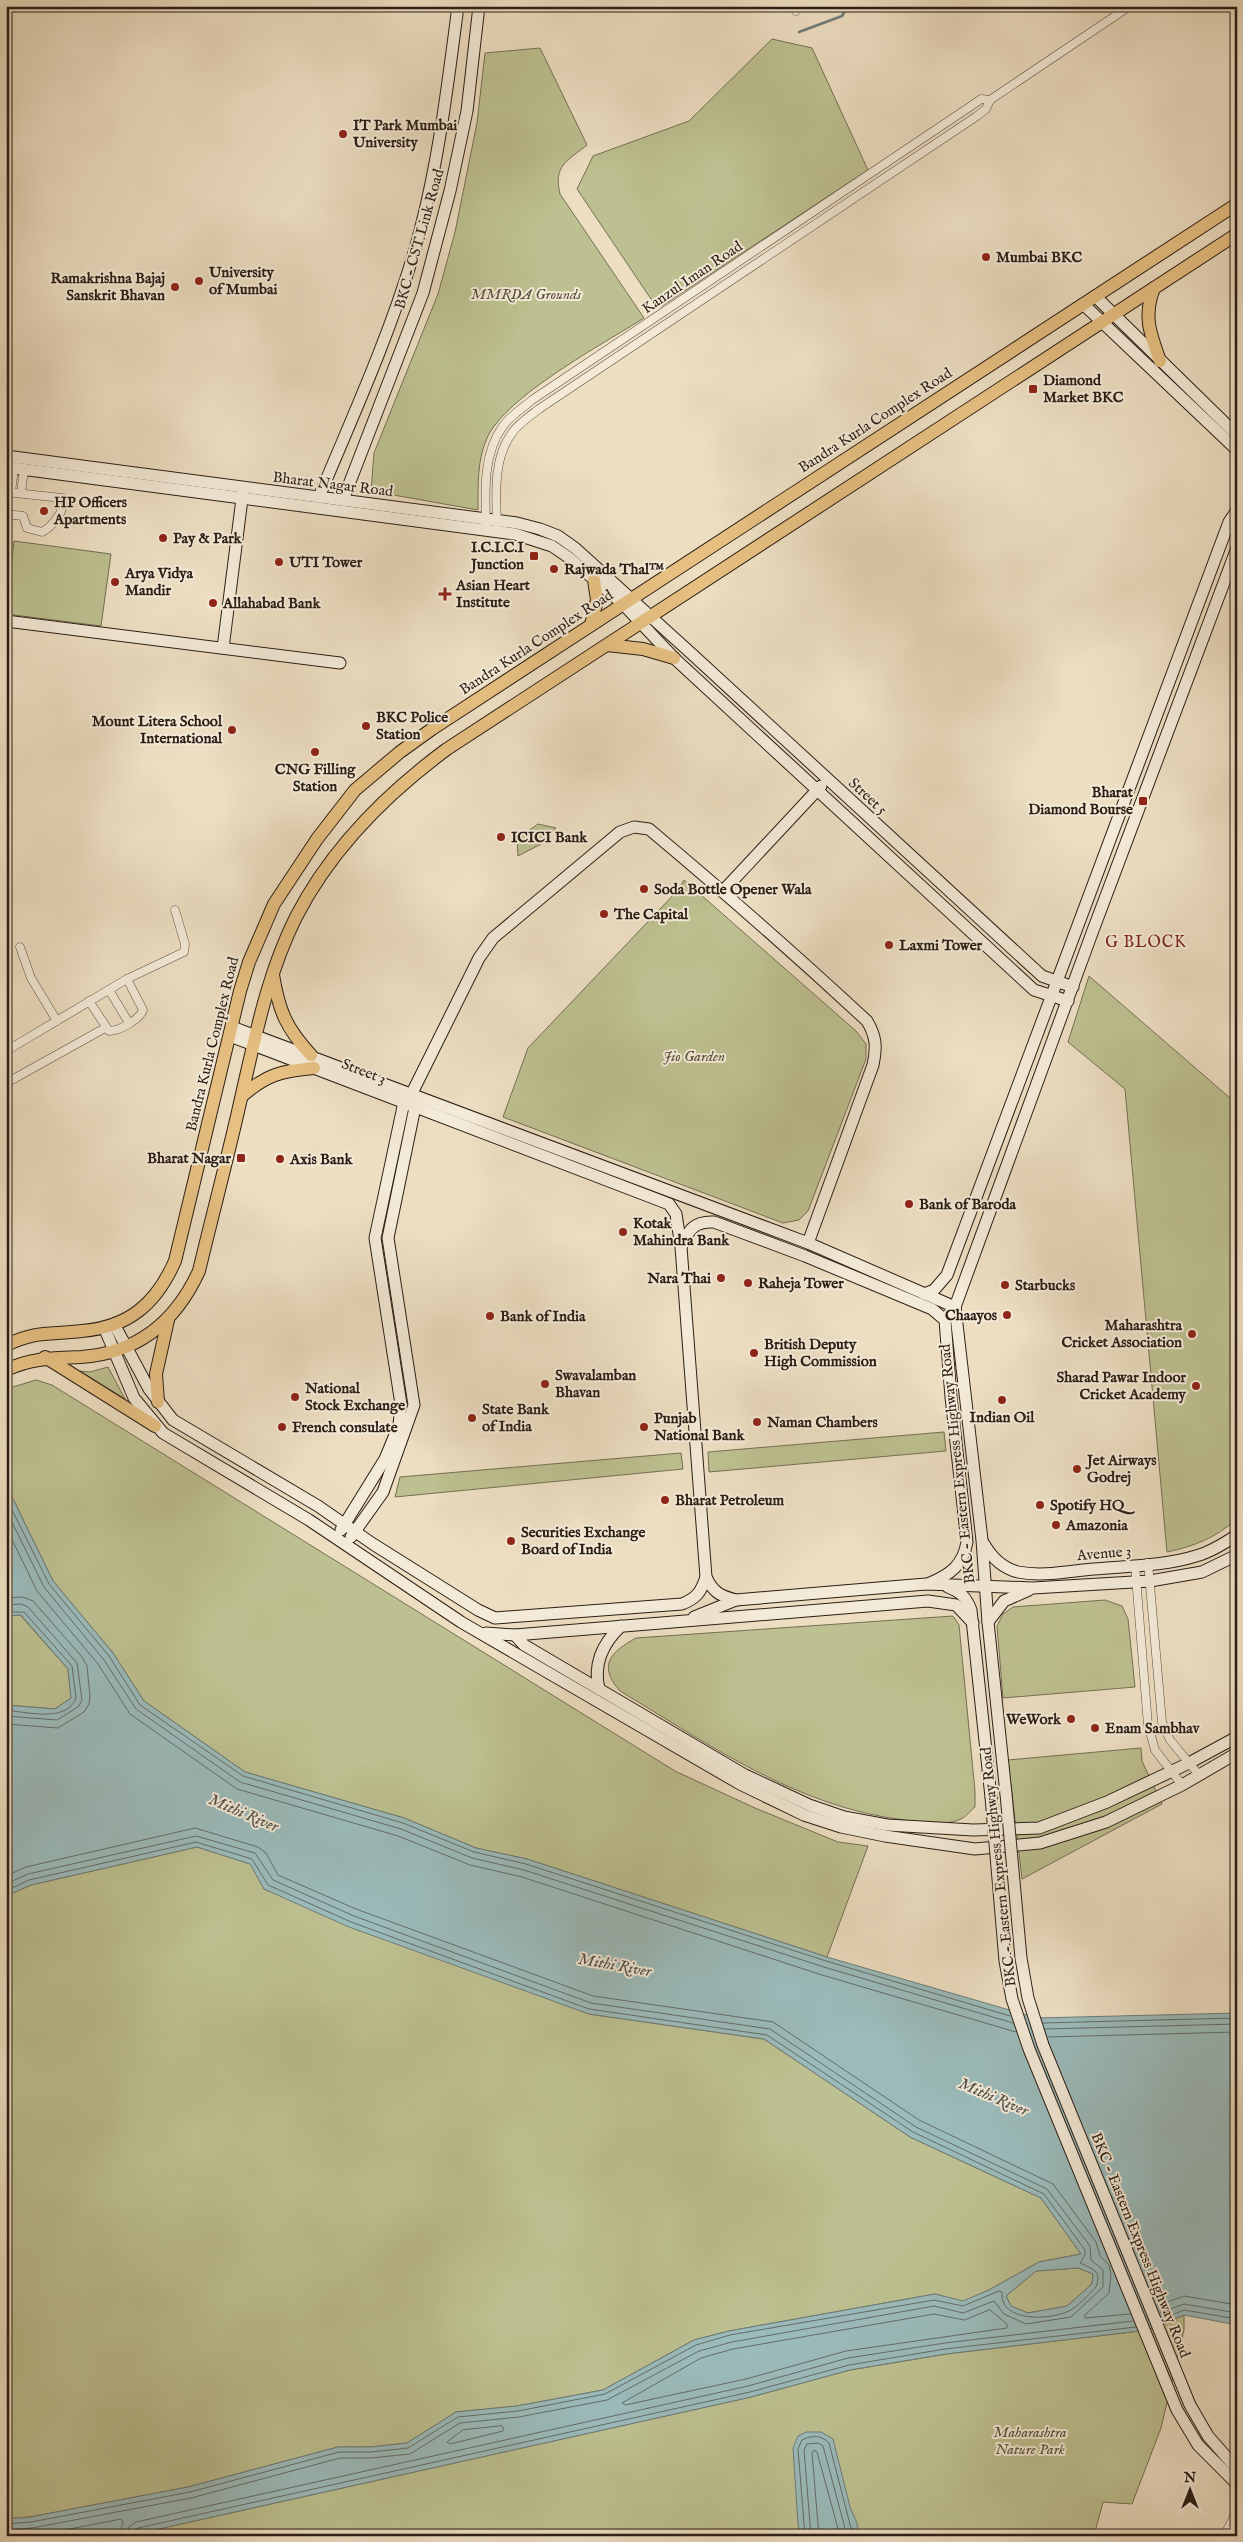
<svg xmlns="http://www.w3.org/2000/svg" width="1243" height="2542" font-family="'IM FELL English',serif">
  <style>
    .green { fill: #bdc090; stroke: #746f53 }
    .water { fill: #9bbbbb; stroke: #6e7c79; fill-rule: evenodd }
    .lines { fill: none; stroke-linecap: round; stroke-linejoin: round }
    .shore { stroke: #636c68; stroke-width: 1 }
    .stream { stroke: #6e7c79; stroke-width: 2.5 }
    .street-casing { stroke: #5c4e41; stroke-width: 9 }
    .secondary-casing { stroke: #2b1e16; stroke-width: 13 }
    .primary-casing { stroke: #2b1e16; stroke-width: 14 }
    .street { stroke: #f3ead7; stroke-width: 8 }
    .secondary { stroke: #f3ead7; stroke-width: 11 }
    .primary { stroke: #e6bf81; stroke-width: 12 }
    .secondary-bridge-casing { stroke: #2b1e16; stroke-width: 13; stroke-linecap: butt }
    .secondary-bridge { stroke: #f3ead7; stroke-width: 11 }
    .poi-dot { fill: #8f2418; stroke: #f3ead7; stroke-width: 2 }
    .labels { text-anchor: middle; stroke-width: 4; stroke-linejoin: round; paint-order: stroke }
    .poi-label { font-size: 15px; font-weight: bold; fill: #2b1e16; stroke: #f3ead7; text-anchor: start }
    .street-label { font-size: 15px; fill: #2b1e16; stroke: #f3ead7 }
    .park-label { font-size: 15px; font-style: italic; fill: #574f3b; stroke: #f3ead7 }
    .neighbourhood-label { font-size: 16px; letter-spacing: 1px; fill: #7a1f14; stroke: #f3ead7 }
    .water-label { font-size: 16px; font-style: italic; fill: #4d4d48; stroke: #f3ead7 }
  </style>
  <rect width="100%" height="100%" fill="#eddec2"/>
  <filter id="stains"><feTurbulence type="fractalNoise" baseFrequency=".004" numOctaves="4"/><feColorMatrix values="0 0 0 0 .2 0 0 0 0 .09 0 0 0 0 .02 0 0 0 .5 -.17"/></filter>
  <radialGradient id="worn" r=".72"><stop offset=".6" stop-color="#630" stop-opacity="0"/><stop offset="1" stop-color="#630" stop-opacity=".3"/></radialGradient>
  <g class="green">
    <polygon points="772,39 812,48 868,170 662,306 655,305 577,189 593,156 689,121"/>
    <path d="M540,48L587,145C567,161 553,166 560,194L644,318C603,344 506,396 487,438C477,460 478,486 478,510L371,491L374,453L438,294L455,232L477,123L485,53Z"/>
    <polygon points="14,541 111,554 101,626 6,614"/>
    <polygon points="538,824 556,828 543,843 518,856 517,839"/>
    <polygon points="684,880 856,1031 866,1044 866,1059 808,1211 799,1220 783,1223 503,1117 528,1048 679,889"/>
    <path d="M1089,976L1237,1104V1519C1215,1538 1195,1546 1167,1552L1125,1089L1068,1042Z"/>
    <polygon points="108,1367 125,1399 80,1371 90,1372"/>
    <polygon points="36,1380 52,1385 675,1771 755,1808 838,1842 868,1846 827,1957 527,1859 476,1848 404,1818 245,1772 144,1701 113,1653 53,1581 14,1501 6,1489 6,1389"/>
    <polygon points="944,1432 946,1451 709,1472 708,1452"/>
    <polygon points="681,1453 683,1469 395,1497 400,1477"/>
    <polygon points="1105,1600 1122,1606 1128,1619 1135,1687 1003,1698 997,1626 1003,1614 1013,1607"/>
    <polygon points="20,1615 68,1669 71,1698 55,1709 6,1705 6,1616"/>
    <path d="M953,1616L959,1625L975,1791V1807C971,1810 966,1817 961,1819C944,1827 921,1822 904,1820C797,1807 710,1745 620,1691C597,1665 611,1652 636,1638Z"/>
    <polygon points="1141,1748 1142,1761 1162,1804 1022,1879 1008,1760"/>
    <polygon points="197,1847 251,1864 264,1889 589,2014 764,2039 910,2137 1041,2198 1081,2254 1039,2262 989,2290 963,2302 935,2294 729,2331 694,2340 603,2390 517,2406 456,2412 407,2443 371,2447 338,2447 188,2487 30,2517 6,2519 6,1896 31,1885"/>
    <polygon points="1078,2268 1093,2274 1092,2284 1067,2306 1028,2313 1011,2306 1006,2296 1036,2271"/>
    <polygon points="1184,2315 1184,2330 1161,2428 1132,2504 1103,2502 1094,2536 127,2536 751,2397 850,2370 946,2354 1148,2330"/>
  </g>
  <g class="water">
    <path d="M6,1489L14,1501L53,1581L113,1653L144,1701L245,1772L404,1818L476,1848L527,1859L827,1957L1037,2018L1237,2013V2325L1184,2315L1148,2330L946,2354L850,2370L751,2397L127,2536H6V2519L30,2517L188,2487L338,2447H371L407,2443L456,2412L517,2406L603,2390L694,2340L729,2331L935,2294L963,2301L989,2290L1039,2262L1081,2254L1041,2198L910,2137L764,2039L589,2014L349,1927L264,1889L250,1864L197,1847L31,1885L6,1896V1705L55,1709L71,1698L68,1669L21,1615L6,1616ZM1078,2268L1093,2274L1092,2284L1067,2306L1028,2313L1011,2306L1006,2296L1036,2271Z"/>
    <polygon points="806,2432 821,2432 833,2439 850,2507 857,2523 858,2536 801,2536 798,2524 793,2448 798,2436"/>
  </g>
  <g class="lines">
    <g class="shore">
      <polyline points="6,1498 49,1584 109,1656 140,1705 243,1776 403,1823 474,1852 526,1864 826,1961 1010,2016"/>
      <polyline points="6,1510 44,1587 104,1660 136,1709 240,1782 401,1829 472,1858 524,1870 824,1967 1013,2023"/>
      <polyline points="6,1527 37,1591 98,1664 130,1714 237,1789 398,1836 470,1865 522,1877 822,1975 1016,2032"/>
      <polyline points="6,1598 23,1597 33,1601 82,1657 87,1666 90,1696 89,1704 84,1712 58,1728 6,1724"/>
      <polyline points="6,1605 21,1604 28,1607 77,1663 82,1700 78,1707 57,1720 6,1716"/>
      <path d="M6,1612H24L72,1666L76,1698C67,1723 26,1712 6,1710"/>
      <polyline points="6,1876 26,1867 195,1828 258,1847 266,1853 278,1875 356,1909 593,1996 773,2022 919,2120 1053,2184 1096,2242 1100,2256 1109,2265 1111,2274 1109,2293 1085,2315 1085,2318 1130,2314"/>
      <polyline points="6,1884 28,1874 196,1836 255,1853 273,1880 354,1916 591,2003 770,2029 916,2127 1047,2189 1090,2246 1091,2260 1103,2270 1103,2287 1071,2317 1026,2324 1004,2314 994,2301 963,2313 934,2306 732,2342 699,2351 607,2400 519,2417 460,2423 410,2454 371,2458 340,2458 191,2498 32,2528 6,2530"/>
      <path d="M6,1891L29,1880L196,1842L252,1859L268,1885L351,1922L589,2009L767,2035L913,2132L1044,2194L1085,2250V2255L1080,2263C1093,2269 1102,2271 1096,2287C1088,2295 1079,2306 1069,2311C1051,2320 999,2323 1002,2292L999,2291L963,2306L934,2300L730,2335L696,2345L605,2394L518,2411L458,2417L408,2448L371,2452H339L190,2492L31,2522L6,2524"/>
      <polyline points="1043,2023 1237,2018"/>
      <polyline points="1045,2029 1237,2024"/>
      <polyline points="1048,2037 1237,2032"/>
      <polyline points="1157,2306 1184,2296 1237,2305"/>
      <polygon points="990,2310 1007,2324 1007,2328 846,2351 746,2379 625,2405 622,2403 701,2358 733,2349 934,2314 964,2320"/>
      <polyline points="1160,2313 1184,2304 1237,2313"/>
      <polyline points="1162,2319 1184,2310 1237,2319"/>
      <polygon points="502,2426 504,2429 503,2431 450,2444 447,2442 463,2430"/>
      <polyline points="34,2536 121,2519 123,2522 119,2536"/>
      <polyline points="127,2536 129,2527 136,2522 748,2386 848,2358 945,2343 1133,2321"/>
      <polyline points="133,2536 134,2531 138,2528 750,2392 849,2365 945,2349 1136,2327"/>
      <path d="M805,2536L798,2449L802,2440C811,2435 822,2435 829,2443L853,2536"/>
      <polyline points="811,2536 804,2450 807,2444 818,2443 823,2446 847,2536"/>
      <polyline points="819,2536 812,2453 814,2450 817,2452 840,2536"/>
    </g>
    <polyline class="stream" points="799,32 842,16 848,6"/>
    <g class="street-casing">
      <g id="street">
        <polyline points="795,6 796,11"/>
        <path d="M6,492L62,498C67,509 52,527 42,532L27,528L23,516L6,514"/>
        <polyline points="11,492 14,468"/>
        <polyline points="21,493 24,470"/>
        <path d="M486,523C485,491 483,453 503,426C511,415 523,408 532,400L971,106L981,99L990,100"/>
        <path d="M497,525C496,495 493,458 512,433C519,423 530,416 539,409L977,116L986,109L990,100L1130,6"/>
        <polyline points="20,947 31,978 57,1021"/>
        <polyline points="109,990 129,1023"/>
        <path d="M89,1001L109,1031C119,1031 139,1020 143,1010L127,979"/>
        <polyline points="6,1051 127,979 184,952 185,944 175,910"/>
        <polyline points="6,1080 8,1082 105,1028"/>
        <polyline points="1148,1563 1162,1722 1170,1740 1199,1775"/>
        <polyline points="1135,1565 1148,1725 1155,1750 1182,1785"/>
        <polyline points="1224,2536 1237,2511"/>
      </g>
    </g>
    <g class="secondary-casing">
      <g id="secondary">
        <polyline points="1095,296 1237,435"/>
        <polyline points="1083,304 1237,450"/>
        <polyline points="6,456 517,523 540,529 558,536 575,548 693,655 1042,976 1073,987"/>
        <polyline points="6,467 515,534 552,546 568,557 623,604 674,658 1034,990 1068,1001"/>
        <path d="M319,497C352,418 388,339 413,256C437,175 447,91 458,6"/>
        <polyline points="343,500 423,293 450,191 467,111 479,6"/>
        <polyline points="6,621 340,663"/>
        <polyline points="223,648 243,491"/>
        <polyline points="723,891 821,786"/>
        <polyline points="232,1027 808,1243 955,1307"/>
        <path d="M230,1036L669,1204L676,1214L681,1247L706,1577C713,1592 720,1596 736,1600L926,1584L1033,1588L1150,1581L1202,1572L1237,1555"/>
        <path d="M412,1093L479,958L493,938L620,832L634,827L649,829C723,891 796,955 867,1021C876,1036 877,1047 873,1065L808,1243"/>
        <path d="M682,1245C689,1229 695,1221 714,1222L805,1256L932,1309L945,1320L951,1397L967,1542C963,1565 951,1574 930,1583"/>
        <polyline points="924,1294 934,1290 947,1275 1229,522 1237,510"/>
        <polyline points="955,1307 982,1540 988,1622 1006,1794"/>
        <polyline points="945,1320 955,1307 1092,933 1237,548"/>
        <path d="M114,1324L149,1389L173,1420L318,1506L373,1544L478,1610L495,1618L682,1604C697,1598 701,1592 706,1577"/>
        <polyline points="104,1327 134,1398 163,1433 309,1520 461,1622 740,1784 804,1815 841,1827 885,1836 975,1849 1040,1843 1106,1822 1182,1785 1237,1753"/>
        <polyline points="341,1530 385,1459 399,1425 401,1404 375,1238 404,1102"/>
        <polyline points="351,1537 383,1492 414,1405 388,1238 415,1107"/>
        <path d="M984,1544C992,1558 1002,1568 1018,1572C1042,1577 1070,1571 1094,1569C1127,1566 1164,1566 1196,1556C1211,1552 1225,1543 1237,1535"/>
        <path d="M948,1587C961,1592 966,1597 971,1610L991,1797"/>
        <polyline points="694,1617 736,1600"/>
        <polyline points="988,1622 1004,1601 1029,1590"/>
        <polyline points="486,1633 515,1635 928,1601 956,1605 973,1623"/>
        <polyline points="515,1635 524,1645 745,1775 775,1789 809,1805 844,1817 887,1825 973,1830 1039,1828 1107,1802 1189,1763 1237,1737"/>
        <path d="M599,1689C593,1664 603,1643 621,1626"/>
      </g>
    </g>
    <g class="primary-casing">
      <g id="primary">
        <path d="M1154,288C1143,316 1150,333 1160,361"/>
        <polyline points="591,625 597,600 594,580"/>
        <polyline points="607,645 643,649 674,658"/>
        <path d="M273,975C279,1011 286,1028 311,1055"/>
        <path d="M242,1096C267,1074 282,1071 314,1068"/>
        <path d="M6,1345C38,1330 49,1335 82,1331C129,1327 156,1304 175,1261L240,991L249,962L274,904L317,839L355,790L400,752L432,729L1237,204"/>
        <polyline points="45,1357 155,1426"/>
        <path d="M6,1370C31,1358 54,1358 81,1357C139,1353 176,1321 199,1271C213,1212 229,1153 242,1094C256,1033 268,973 296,917C331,849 386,794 447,749L1237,234"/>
        <polyline points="158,1402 156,1374 168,1320"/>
      </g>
    </g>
    <use href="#street" class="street"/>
    <use href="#secondary" class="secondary"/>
    <use href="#primary" class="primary"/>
    <g class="secondary-bridge-casing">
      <g id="secondary-bridge">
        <polyline points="1006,1794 1021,1958 1028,1998 1043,2045 1190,2405 1208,2436 1237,2469"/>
        <polyline points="991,1797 1005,1961 1012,1999 1029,2049 1177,2410 1198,2445 1237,2484"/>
      </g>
    </g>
    <use href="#secondary-bridge" class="secondary-bridge"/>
  </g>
  <g class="poi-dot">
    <circle cx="343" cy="134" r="5"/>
    <circle cx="986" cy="257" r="5"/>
    <circle cx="199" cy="281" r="5"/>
    <circle cx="175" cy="287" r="5"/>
    <rect x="1028" y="384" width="10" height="10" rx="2.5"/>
    <circle cx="44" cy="511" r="5"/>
    <circle cx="163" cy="538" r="5"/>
    <rect x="529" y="551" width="10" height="10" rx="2.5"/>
    <circle cx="279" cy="562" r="5"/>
    <circle cx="554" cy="569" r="5"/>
    <circle cx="115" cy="582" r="5"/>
    <path d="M442.5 586.5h5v5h5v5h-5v5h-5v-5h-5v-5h5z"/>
    <circle cx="213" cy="603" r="5"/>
    <circle cx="366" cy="726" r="5"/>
    <circle cx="232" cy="730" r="5"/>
    <circle cx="315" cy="752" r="5"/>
    <rect x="1138" y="796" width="10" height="10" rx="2.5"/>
    <circle cx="501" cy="837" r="5"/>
    <circle cx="644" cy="889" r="5"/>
    <circle cx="604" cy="914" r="5"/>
    <circle cx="889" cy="945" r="5"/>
    <rect x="236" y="1153" width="10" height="10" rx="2.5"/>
    <circle cx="280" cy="1159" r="5"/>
    <circle cx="909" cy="1204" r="5"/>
    <circle cx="623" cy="1232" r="5"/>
    <circle cx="721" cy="1278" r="5"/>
    <circle cx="748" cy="1283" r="5"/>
    <circle cx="1005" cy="1285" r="5"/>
    <circle cx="1007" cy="1315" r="5"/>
    <circle cx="490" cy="1316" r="5"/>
    <circle cx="1192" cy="1334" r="5"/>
    <circle cx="754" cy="1353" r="5"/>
    <circle cx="545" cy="1384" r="5"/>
    <circle cx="1196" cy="1386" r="5"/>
    <circle cx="295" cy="1397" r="5"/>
    <circle cx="1002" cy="1400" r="5"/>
    <circle cx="472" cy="1418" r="5"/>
    <circle cx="757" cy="1422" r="5"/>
    <circle cx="282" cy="1427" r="5"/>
    <circle cx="644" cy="1427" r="5"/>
    <circle cx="1077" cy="1469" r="5"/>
    <circle cx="665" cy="1500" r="5"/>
    <circle cx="1040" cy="1505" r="5"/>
    <circle cx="1056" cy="1525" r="5"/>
    <circle cx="511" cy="1541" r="5"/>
    <circle cx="1071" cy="1719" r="5"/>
    <circle cx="1095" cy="1728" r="5"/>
  </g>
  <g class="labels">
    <g class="poi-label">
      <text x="353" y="130">IT Park Mumbai<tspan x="353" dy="17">University</tspan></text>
      <text x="996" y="262">Mumbai BKC</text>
      <text x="209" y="277">University<tspan x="209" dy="17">of Mumbai</tspan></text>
      <text x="165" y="283" text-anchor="end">Ramakrishna Bajaj<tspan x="165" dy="17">Sanskrit Bhavan</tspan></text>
      <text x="1043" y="385">Diamond<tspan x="1043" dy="17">Market BKC</tspan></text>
      <text x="54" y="507">HP Officers<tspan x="54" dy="17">Apartments</tspan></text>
      <text x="173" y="543">Pay &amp; Park</text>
      <text x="524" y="552" text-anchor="end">I.C.I.C.I<tspan x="524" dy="17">Junction</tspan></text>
      <text x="289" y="567">UTI Tower</text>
      <text x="564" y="574">Rajwada Thal™</text>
      <text x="125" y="578">Arya Vidya<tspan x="125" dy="17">Mandir</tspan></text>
      <text x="456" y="590">Asian Heart<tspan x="456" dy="17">Institute</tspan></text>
      <text x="223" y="608">Allahabad Bank</text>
      <text x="376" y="722">BKC Police<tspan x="376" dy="17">Station</tspan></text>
      <text x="222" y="726" text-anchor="end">Mount Litera School<tspan x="222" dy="17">International</tspan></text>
      <text x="315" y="774" text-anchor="middle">CNG Filling<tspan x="315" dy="17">Station</tspan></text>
      <text x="1133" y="797" text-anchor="end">Bharat<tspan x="1133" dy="17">Diamond Bourse</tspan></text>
      <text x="511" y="842">ICICI Bank</text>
      <text x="654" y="894">Soda Bottle Opener Wala</text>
      <text x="614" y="919">The Capital</text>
      <text x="899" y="950">Laxmi Tower</text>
      <text x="231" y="1163" text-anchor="end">Bharat Nagar</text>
      <text x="290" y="1164">Axis Bank</text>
      <text x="919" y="1209">Bank of Baroda</text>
      <text x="633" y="1228">Kotak<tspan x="633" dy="17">Mahindra Bank</tspan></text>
      <text x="711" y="1283" text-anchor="end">Nara Thai</text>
      <text x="758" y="1288">Raheja Tower</text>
      <text x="1015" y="1290">Starbucks</text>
      <text x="997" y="1320" text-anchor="end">Chaayos</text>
      <text x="500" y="1321">Bank of India</text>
      <text x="1182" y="1330" text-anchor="end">Maharashtra<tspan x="1182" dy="17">Cricket Association</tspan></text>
      <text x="764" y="1349">British Deputy<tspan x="764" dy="17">High Commission</tspan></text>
      <text x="555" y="1380">Swavalamban<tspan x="555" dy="17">Bhavan</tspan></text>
      <text x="1186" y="1382" text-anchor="end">Sharad Pawar Indoor<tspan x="1186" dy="17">Cricket Academy</tspan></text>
      <text x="305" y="1393">National<tspan x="305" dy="17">Stock Exchange</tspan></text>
      <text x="482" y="1414">State Bank<tspan x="482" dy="17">of India</tspan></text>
      <text x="1002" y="1422" text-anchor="middle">Indian Oil</text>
      <text x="654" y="1423">Punjab<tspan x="654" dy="17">National Bank</tspan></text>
      <text x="767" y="1427">Naman Chambers</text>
      <text x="292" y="1432">French consulate</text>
      <text x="1087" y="1465">Jet Airways<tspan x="1087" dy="17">Godrej</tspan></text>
      <text x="675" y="1505">Bharat Petroleum</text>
      <text x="1050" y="1510">Spotify HQ</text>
      <text x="1066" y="1530">Amazonia</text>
      <text x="521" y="1537">Securities Exchange<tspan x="521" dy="17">Board of India</tspan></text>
      <text x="1061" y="1724" text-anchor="end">WeWork</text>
      <text x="1105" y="1733">Enam Sambhav</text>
    </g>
    <g class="street-label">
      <text transform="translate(419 239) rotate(-74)" y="5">BKC - CST Link Road</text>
      <text transform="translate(692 277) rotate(-34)" y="5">Kanzul Iman Road</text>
      <text transform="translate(875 420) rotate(-33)" y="5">Bandra Kurla Complex Road</text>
      <text transform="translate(333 484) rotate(7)" y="5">Bharat Nagar Road</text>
      <text transform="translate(536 642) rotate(-33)" y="5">Bandra Kurla Complex Road</text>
      <text transform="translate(868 796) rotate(43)" y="5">Street 5</text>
      <text transform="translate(212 1044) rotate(-76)" y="5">Bandra Kurla Complex Road</text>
      <text transform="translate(364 1071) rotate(21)" y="5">Street 3</text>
      <text transform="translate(957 1464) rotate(-96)" y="5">BKC - Eastern Express Highway Road</text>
      <text transform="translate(1104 1553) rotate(-5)" y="5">Avenue 3</text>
      <text transform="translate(998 1867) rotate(-96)" y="5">BKC - Eastern Express Highway Road</text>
      <text transform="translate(1141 2245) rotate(68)" y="5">BKC - Eastern Express Highway Road</text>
    </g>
    <g class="park-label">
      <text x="526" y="299">MMRDA Grounds</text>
      <text x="694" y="1061">Jio Garden</text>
      <text x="1030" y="2437">Maharashtra<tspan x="1030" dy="17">Nature Park</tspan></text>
    </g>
    <g class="neighbourhood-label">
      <text x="1146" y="947">G BLOCK</text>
    </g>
    <g class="water-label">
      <text transform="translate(244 1812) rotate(23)" y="6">Mithi River</text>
      <text transform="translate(615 1964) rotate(10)" y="6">Mithi River</text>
      <text transform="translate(994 2096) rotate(23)" y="6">Mithi River</text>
    </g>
  </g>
  <rect width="1243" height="2542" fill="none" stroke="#eddec2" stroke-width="25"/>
  <rect x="8" y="8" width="1228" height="2527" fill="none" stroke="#2b1e16" stroke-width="2.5"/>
  <rect x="12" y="12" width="1218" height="2517" fill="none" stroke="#2b1e16"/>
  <g transform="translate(1190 2490)" stroke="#f3ead7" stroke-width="4" paint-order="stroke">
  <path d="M0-4L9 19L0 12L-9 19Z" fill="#2b1e16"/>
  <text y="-8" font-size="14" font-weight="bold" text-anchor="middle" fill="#2b1e16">N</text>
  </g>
  <rect width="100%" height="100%" filter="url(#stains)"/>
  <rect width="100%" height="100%" fill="url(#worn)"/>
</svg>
